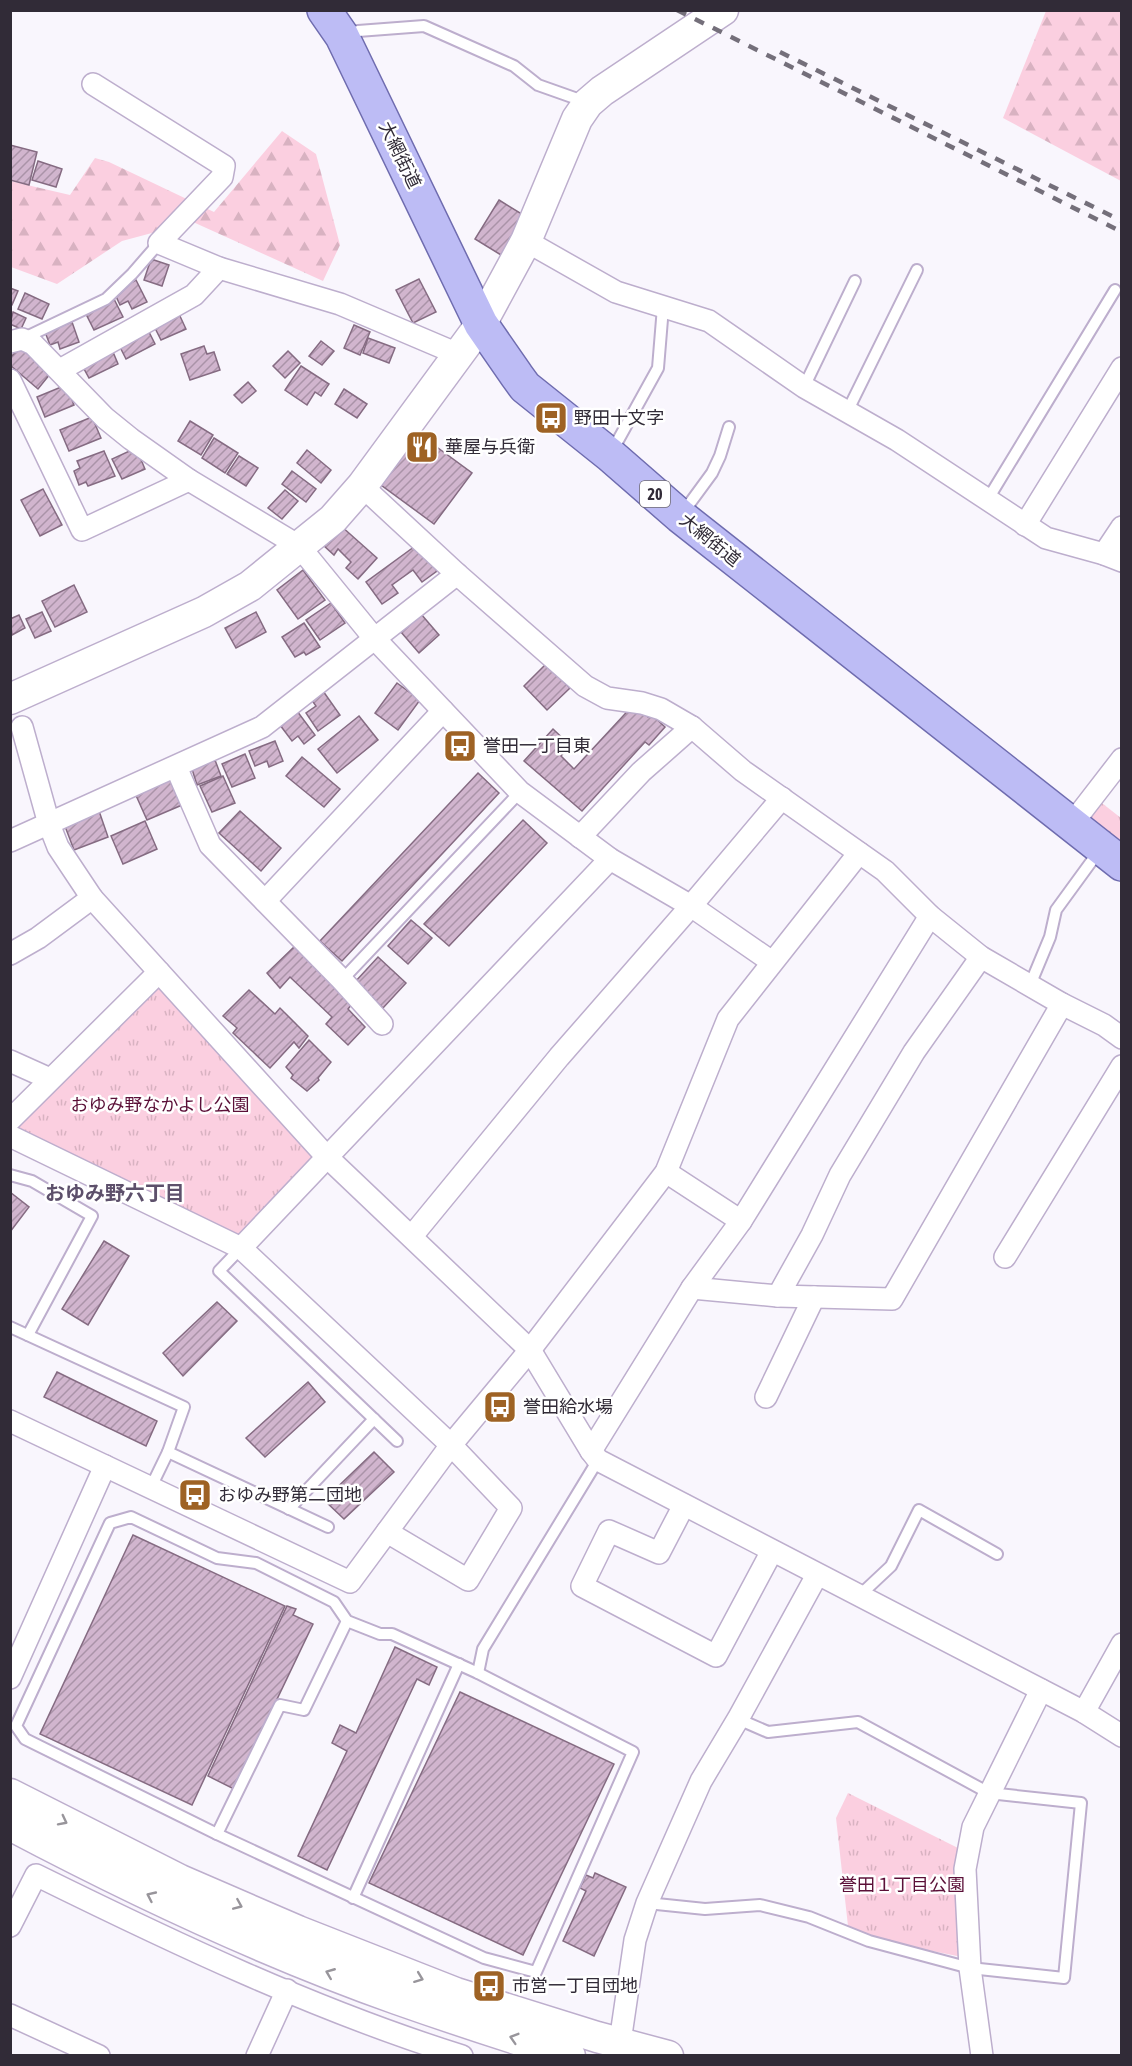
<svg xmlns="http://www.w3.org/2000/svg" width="1132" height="2066" font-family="'Asap Condensed','Noto Sans JP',sans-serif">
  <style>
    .grass { fill: url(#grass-tufts) }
    .forest { fill: url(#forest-firs) }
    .building { fill: url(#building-hatch); stroke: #856b82; stroke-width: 1.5 }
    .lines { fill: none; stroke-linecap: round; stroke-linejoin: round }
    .lane-casing { stroke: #bdaecd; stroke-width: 14 }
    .street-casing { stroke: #bdaecd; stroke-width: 24 }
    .secondary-casing { stroke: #bdaecd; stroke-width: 33 }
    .primary-casing { stroke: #6f6caf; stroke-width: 36 }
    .lane { stroke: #fff; stroke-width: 10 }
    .street { stroke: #fff; stroke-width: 21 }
    .secondary { stroke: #fff; stroke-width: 30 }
    .primary { stroke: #bdbcf5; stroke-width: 33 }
    .rail { stroke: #746f7a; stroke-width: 4.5; stroke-dasharray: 10 10; stroke-linecap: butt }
    .oneway { stroke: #98959b }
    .labels { text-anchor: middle; stroke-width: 5; stroke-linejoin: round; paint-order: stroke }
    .shield { fill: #fff; stroke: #6f6b73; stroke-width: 1.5 }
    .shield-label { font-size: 16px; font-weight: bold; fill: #312b37 }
    .street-label { font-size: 18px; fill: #312b37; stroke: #fff }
    .poi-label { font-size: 18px; fill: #312b37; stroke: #fff; text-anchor: start }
    .park-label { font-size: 18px; fill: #5b1038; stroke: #fff }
    .neighbourhood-label { font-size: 20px; font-weight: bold; fill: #5d506b; stroke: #fff }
  </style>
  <defs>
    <pattern id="grass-tufts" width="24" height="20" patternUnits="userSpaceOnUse" patternTransform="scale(1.5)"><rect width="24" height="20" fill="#fbcfe0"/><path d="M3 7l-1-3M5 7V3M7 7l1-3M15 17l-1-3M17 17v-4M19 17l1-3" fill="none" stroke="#d8b2c1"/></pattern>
    <pattern id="forest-firs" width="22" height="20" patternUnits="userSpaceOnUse" patternTransform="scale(1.5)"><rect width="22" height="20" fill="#fbcfe0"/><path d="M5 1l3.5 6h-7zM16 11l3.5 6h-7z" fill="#d8b2c1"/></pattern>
    <pattern id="building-hatch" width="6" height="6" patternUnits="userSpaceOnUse" patternTransform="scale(1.5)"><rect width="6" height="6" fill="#d1b5ce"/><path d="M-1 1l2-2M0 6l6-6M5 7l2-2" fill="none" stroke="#aa93a8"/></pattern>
  </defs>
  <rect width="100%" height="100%" fill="#f9f6fd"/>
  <g class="grass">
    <polygon points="1098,800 1121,818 1121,839 1116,846 1086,816"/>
    <polygon points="165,982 316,1152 236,1241 12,1126"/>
    <polygon points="848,1793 960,1849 962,1957 878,1940 848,1926 836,1818"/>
  </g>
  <g class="forest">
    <polygon points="1046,11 1121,11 1121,181 1003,118"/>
    <polygon points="282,131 316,154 340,245 323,281 193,222 122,241 57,284 11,267 10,181 70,195 95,158 109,162 214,212"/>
  </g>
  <g class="building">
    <polygon points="10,145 37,152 29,185 10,180"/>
    <polygon points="38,161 62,169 56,187 32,180"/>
    <polygon points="499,200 525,216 501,255 475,239"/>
    <polygon points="151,259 169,265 162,286 144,280"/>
    <polygon points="419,279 436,312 413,323 396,290"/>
    <polygon points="136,280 147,302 132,309 128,301 120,305 114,292"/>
    <polygon points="10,288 18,291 12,305 10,305"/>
    <polygon points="25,293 49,304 42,319 18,309"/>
    <polygon points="114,299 123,317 94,330 85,312"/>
    <polygon points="13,312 26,318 21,329 10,324"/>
    <polygon points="179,314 186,329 161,340 154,326"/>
    <polygon points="72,322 79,342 60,349 58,342 50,345 45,332"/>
    <polygon points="354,325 370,332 360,355 344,348"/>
    <polygon points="147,328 155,344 126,359 118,343"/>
    <polygon points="368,338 395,348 389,363 363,353"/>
    <polygon points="321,341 334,351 322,365 309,356"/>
    <polygon points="204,346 207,354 214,352 220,370 190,380 181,354"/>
    <polygon points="20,347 50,374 38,389 10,365 10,358"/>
    <polygon points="288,351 300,363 285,378 273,366"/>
    <polygon points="113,352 118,364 89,378 83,367"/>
    <polygon points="301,366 329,384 321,396 315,392 307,405 285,390"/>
    <polygon points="248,382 256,391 242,403 234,395"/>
    <polygon points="66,385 74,405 45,417 37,397"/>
    <polygon points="344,389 367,404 357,418 335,404"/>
    <polygon points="92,417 101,438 69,451 60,430"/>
    <polygon points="190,421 213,435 201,455 178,441"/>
    <polygon points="419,434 472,473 434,524 381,485"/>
    <polygon points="214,438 238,453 225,473 202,458"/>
    <polygon points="136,448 145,469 122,479 112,459"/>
    <polygon points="307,450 331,470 321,483 297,463"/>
    <polygon points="104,451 115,476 88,486 86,482 79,485 74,471 80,468 77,461"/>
    <polygon points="239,456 258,468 246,486 227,474"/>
    <polygon points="292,471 316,489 306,502 282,484"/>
    <polygon points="43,489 62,525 40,536 21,500"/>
    <polygon points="285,490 298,501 282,519 268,508"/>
    <polygon points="341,526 377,558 358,579 346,568 351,562 338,549 334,555 323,545"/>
    <polygon points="418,544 437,571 422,582 413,570 392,585 398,593 382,604 366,582"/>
    <polygon points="303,570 325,600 298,619 277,590"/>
    <polygon points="74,585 87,612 55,627 42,601"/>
    <polygon points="331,603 345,623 320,640 306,620"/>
    <polygon points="42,612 51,631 35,638 26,619"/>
    <polygon points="256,612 266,632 236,648 225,628"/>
    <polygon points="421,614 439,635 419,653 401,632"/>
    <polygon points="19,615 25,628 12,635 10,619"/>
    <polygon points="304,623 320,647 306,655 304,652 295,657 282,637"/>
    <polygon points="546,664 570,688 547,710 524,686"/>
    <polygon points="397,683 420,700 398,730 375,713"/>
    <polygon points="323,691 340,715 318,731 306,713 316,706 311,699"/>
    <polygon points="635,703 648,717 651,714 665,727 649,745 645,742 582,811 524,761 553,729 570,745 561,756 574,769"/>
    <polygon points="297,711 315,735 304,744 298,736 292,741 280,725"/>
    <polygon points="359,716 378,740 337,773 318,749"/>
    <polygon points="275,741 283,761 269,767 267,761 255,766 249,751"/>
    <polygon points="245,754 255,778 232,787 222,764"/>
    <polygon points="302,757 340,789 324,807 286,776"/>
    <polygon points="215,760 221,776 197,785 192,769"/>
    <polygon points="478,773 499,793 342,961 320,941"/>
    <polygon points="169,776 182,805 147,820 134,791"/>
    <polygon points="223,776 235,803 212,812 200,786"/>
    <polygon points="98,808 108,837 74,850 63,821"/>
    <polygon points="240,811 281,848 261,871 219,833"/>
    <polygon points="523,820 547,843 449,946 424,924"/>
    <polygon points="145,821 157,849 123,864 111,836"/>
    <polygon points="411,920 432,938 408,964 388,946"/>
    <polygon points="296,945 352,1004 348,1009 365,1027 348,1045 326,1024 332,1017 290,977 280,988 267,973"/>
    <polygon points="378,957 406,983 383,1008 355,982"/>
    <polygon points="249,990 275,1014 280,1008 308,1036 299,1048 294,1042 270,1068 233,1033 237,1028 223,1016"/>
    <polygon points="309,1040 331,1062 318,1078 319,1080 307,1091 291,1078 293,1075 286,1067"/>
    <polygon points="10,1192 29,1207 10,1232"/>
    <polygon points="104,1241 129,1256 88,1325 62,1309"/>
    <polygon points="217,1302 237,1321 183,1376 163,1353"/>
    <polygon points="57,1372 157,1421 146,1446 44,1397"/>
    <polygon points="308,1382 325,1402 265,1457 246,1438"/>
    <polygon points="374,1452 394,1472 344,1519 324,1500"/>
    <polygon points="133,1535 285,1606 192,1805 40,1734"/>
    <polygon points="287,1606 296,1609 293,1615 313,1624 234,1789 208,1776"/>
    <polygon points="395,1647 437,1667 429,1685 417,1679 327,1870 298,1856 347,1751 332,1743 340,1725 356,1733"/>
    <polygon points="460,1692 614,1764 523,1955 369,1883"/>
    <polygon points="595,1873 626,1887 594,1956 563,1941 586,1891 580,1888 586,1875 593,1878"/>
  </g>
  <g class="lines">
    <g class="lane-casing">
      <g id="lane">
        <polyline points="345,35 358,31 424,26 514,66 538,85 586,102"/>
        <polyline points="22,339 106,299 132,274 159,243"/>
        <polyline points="804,387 855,281"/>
        <polyline points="847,412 917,270"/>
        <polyline points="611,453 658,368 663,307"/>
        <polyline points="988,499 1115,290"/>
        <polyline points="682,514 712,473 720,456 729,427"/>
        <polyline points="342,980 520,792"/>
        <polyline points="1030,985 1050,937 1056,910 1099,851"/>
        <polyline points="10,1175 32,1181 92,1216 28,1335"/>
        <polyline points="241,1248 219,1271 397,1441"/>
        <polyline points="10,1327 184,1407 168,1452 151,1487"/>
        <polyline points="168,1452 328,1527"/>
        <polyline points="289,1509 374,1419"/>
        <polygon points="131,1517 217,1558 256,1563 334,1602 347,1621 380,1634 392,1634 478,1673 633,1752 536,1972 484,1958 217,1834 25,1739 16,1726 110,1523"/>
        <polyline points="859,1596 891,1566 919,1510 997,1554"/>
        <polyline points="478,1673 483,1649 598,1460"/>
        <polyline points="217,1834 280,1705 304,1710 347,1621"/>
        <polyline points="353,1898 459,1664"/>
        <polyline points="647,1903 705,1909 760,1905 809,1917 869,1941 970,1968 1064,1978 1081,1803 989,1793 858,1722 768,1732 738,1719"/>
      </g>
    </g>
    <g class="street-casing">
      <g id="street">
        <polyline points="93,84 224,166 222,177 159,243 219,268 340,304 460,355"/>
        <polyline points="526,241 616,292 709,321 804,387 897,440 1046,538 1104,554 1122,561"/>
        <polyline points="10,342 22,339 33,344 105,418 131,439 189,480 299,546 374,638 520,792 610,859 691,906 772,962"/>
        <polyline points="60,370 194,295 219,268"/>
        <polyline points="10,380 82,530 189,480"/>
        <polyline points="362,486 457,574 585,686 607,698 642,703 661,709 692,727 743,771 885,871 930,916 981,957 1062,1004 1104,1025 1122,1038"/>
        <polyline points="1025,525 1122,368"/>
        <polyline points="1104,554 1122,527"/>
        <polyline points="22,727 49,824 58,847 92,898 326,1156 530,1350 591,1451 598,1460 1084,1712 1122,1736"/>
        <polyline points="176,767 210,845 342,980 382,1024"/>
        <polyline points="1071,825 1122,759"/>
        <polyline points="580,837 641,772 692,727"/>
        <polyline points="10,841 262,727 457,574"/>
        <polyline points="265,901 443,711"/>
        <polyline points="10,954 38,938 92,898"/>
        <polyline points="10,1061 50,1079"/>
        <polyline points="10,1120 159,972"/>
        <polyline points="10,1136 241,1248 451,1445 511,1508 468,1580 387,1532"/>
        <polyline points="666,1172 741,1221"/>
        <polyline points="412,1236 559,1057 691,906 782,798"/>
        <polyline points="241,1248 610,859"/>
        <polyline points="1005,1257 1122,1066"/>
        <polyline points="692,1288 778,1296 892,1299 1062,1004"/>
        <polyline points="778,1296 812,1235 840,1175 914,1052 981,957"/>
        <polyline points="766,1397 814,1297"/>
        <polyline points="10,1421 350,1582 451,1445 530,1350 666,1172 728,1019 859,853"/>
        <polyline points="591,1451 692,1288 741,1221 930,916"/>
        <polyline points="684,1505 659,1553 609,1531 582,1586 716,1656 772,1551"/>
        <polyline points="10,1678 105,1466"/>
        <polyline points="1084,1712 1122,1644"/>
        <path d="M10,1926L36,1875C174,1943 315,2010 462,2056"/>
        <polyline points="10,2015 99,2056"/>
        <polyline points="620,2055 620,2042 635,1940 647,1903 701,1781 738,1719 817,1575"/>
        <polyline points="257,2056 287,1990"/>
        <polyline points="982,2056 970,1968 965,1869 973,1827 1041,1690"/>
      </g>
    </g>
    <g class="secondary-casing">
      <g id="secondary">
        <polyline points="10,699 204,612 250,586 333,519 362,486 481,324 526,241 577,119 588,103 602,91 723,10"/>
        <polyline points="10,1794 180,1880 298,1931 456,1993 597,2037 668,2056"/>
        <path d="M10,1825C135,1891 264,1952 397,1999C454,2019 512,2038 570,2056"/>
      </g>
    </g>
    <g class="primary-casing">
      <polyline id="primary" points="324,10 342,36 481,324 517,376 525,387 610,455 680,516 1122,864"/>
    </g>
    <use href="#lane" class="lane"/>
    <use href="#street" class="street"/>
    <use href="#secondary" class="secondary"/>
    <use href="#primary" class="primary"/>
    <g class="rail">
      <polyline points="677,10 1122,232"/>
      <polyline points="780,52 1122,221"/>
    </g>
  </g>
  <defs><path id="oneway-chevron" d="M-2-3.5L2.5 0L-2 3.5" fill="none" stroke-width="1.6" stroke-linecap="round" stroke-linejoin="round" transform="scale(1.5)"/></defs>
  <g class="oneway">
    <use href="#oneway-chevron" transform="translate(63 1821) rotate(27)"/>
    <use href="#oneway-chevron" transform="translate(151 1896) rotate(-155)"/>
    <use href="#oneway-chevron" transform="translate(238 1905) rotate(23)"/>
    <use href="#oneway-chevron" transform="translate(330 1973) rotate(-158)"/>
    <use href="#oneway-chevron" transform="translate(419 1978) rotate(21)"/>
    <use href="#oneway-chevron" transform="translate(514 2038) rotate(-163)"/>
  </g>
  <defs>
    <g id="bus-square" transform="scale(1.725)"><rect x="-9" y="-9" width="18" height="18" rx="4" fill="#9e6224" stroke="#fff"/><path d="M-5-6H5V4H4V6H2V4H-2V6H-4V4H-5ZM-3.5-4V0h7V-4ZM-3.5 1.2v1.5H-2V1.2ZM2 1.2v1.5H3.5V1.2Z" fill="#fff"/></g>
    <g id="restaurant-square" transform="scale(1.725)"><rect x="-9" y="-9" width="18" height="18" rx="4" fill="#9e6224" stroke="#fff"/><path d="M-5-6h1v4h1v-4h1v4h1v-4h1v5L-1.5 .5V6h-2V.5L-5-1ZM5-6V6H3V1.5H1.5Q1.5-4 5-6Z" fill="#fff"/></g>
  </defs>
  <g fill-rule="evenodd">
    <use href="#bus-square" x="551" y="418"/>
    <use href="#restaurant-square" x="422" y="447"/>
    <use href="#bus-square" x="460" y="746"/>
    <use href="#bus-square" x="500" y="1407"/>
    <use href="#bus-square" x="195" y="1495"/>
    <use href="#bus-square" x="489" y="1986"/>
  </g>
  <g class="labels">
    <rect class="shield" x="640" y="481" width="30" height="26" rx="4.5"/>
    <g class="shield-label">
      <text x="655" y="500">20</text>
    </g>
    <g class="street-label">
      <text transform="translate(400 155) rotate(64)" y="6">大網街道</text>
      <text transform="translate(710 540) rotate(39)" y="6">大網街道</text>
    </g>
    <g class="poi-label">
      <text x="574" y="424">野田十文字</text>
      <text x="445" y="453">華屋与兵衛</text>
      <text x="483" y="752">誉田一丁目東</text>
      <text x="523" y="1413">誉田給水場</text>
      <text x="218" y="1501">おゆみ野第二団地</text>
      <text x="512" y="1992">市営一丁目団地</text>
    </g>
    <g class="park-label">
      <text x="160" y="1111">おゆみ野なかよし公園</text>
      <text x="902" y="1891">誉田１丁目公園</text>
    </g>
    <g class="neighbourhood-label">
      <text x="115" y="1200">おゆみ野六丁目</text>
    </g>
  </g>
  <rect width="1132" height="2066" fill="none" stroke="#312b37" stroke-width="24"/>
</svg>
